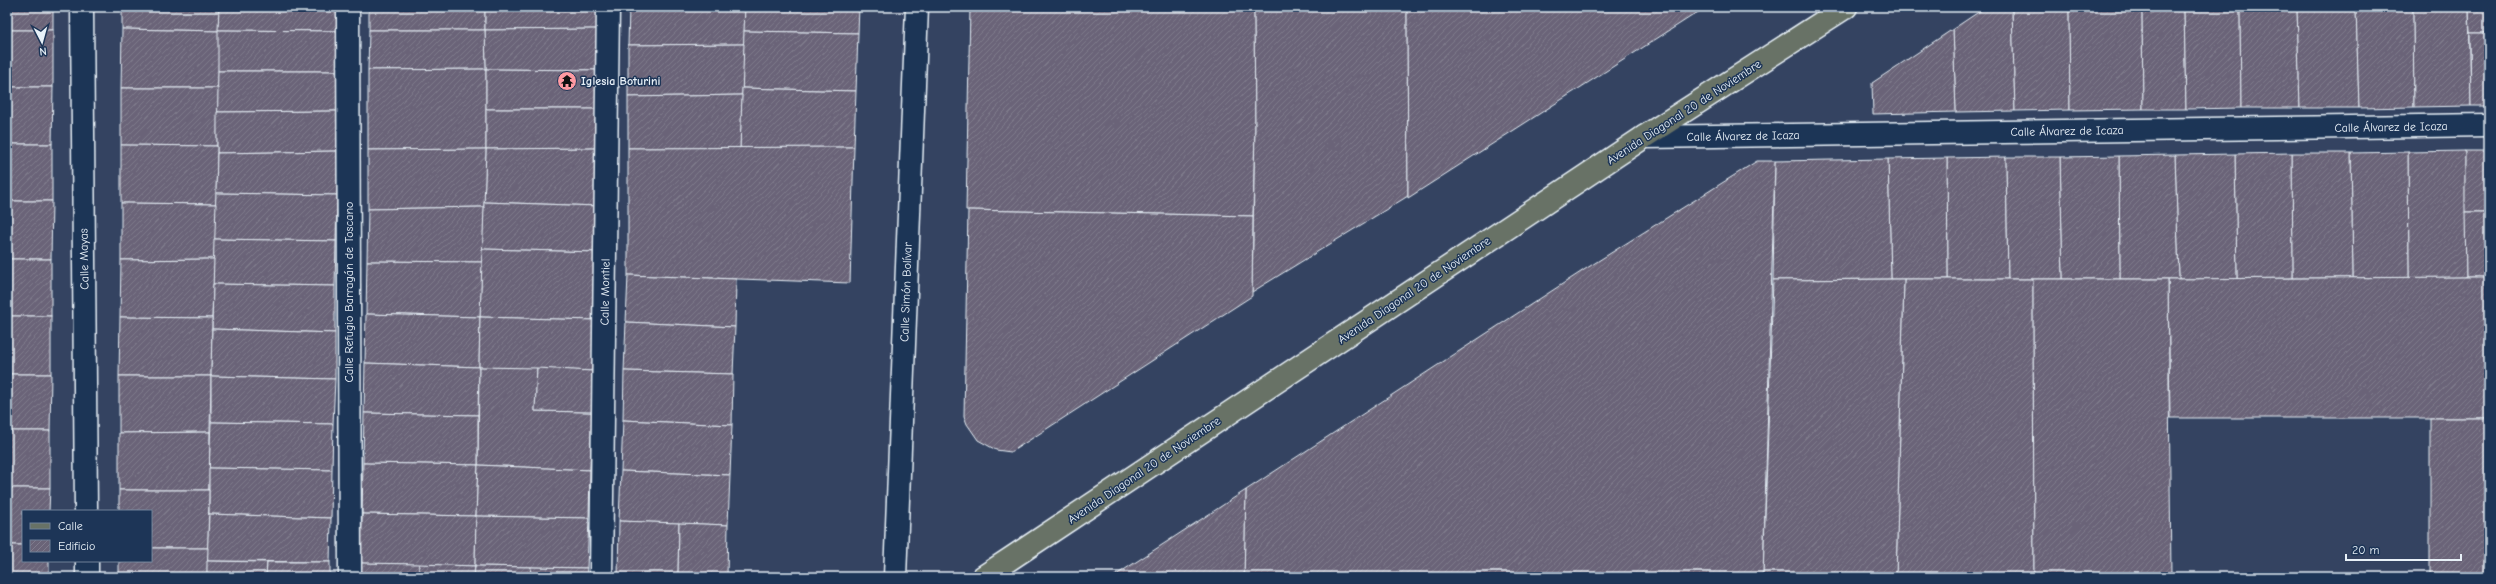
<svg xmlns="http://www.w3.org/2000/svg" width="2496" height="584" font-family="'Comic Neue',sans-serif">
  <style>
    .building { fill: url(#building-hatch); stroke: #e8f1f8 }
    .lines { fill: none; stroke-linecap: round; stroke-linejoin: round }
    .minor-casing { stroke: #e8f1f8; stroke-width: 25 }
    .major-casing { stroke: #e8f1f8; stroke-width: 25 }
    .minor { stroke: #1d3557; stroke-width: 22 }
    .major { stroke: #687266; stroke-width: 22 }
    .labels { text-anchor: middle; stroke-width: 3; stroke-linejoin: round; paint-order: stroke }
    .poi-label { font-size: 12px; font-weight: bold; fill: #e8f1f8; stroke: #1d3557; text-anchor: start }
    .street-label { font-size: 12px; fill: #e8f1f8; stroke: #1d3557 }
  </style>
  <defs>
    <pattern id="building-hatch" width="6" height="6" patternUnits="userSpaceOnUse"><rect width="6" height="6" fill="#6a6478"/><path d="M-1 1l2-2M0 6l6-6M5 7l2-2" fill="none" stroke="#7f7b8c"/></pattern>
  </defs>
  <rect width="100%" height="100%" fill="#344361"/>
  <filter id="ink" filterUnits="userSpaceOnUse"><feTurbulence type="fractalNoise" baseFrequency=".025" numOctaves="2"/><feDisplacementMap in="SourceGraphic" scale="8" xChannelSelector="R" yChannelSelector="G"/><feConvolveMatrix kernelMatrix="1 2 1 2 8 2 1 2 1" color-interpolation-filters="sRGB"/></filter>
  <g filter="url(#ink)">
    <g class="building">
      <rect x="7" y="7" width="46" height="23"/>
      <polygon points="122,7 219,7 219,31 122,29"/>
      <polygon points="219,7 337,7 337,31 218,30"/>
      <rect x="369" y="7" width="116" height="23"/>
      <polygon points="485,7 600,7 600,29 485,30"/>
      <polygon points="629,7 745,7 744,44 628,45"/>
      <polygon points="745,7 859,7 858,33 744,31"/>
      <polygon points="970,7 1254,7 1255,126 1253,216 966,210"/>
      <polygon points="1254,7 1407,7 1408,196 1252,292 1255,126"/>
      <polygon points="1407,7 1706,7 1408,198"/>
      <polygon points="1986,7 2012,7 2015,111 1956,112 1953,29"/>
      <polygon points="2012,7 2069,7 2070,110 2015,111"/>
      <polygon points="2069,7 2142,7 2143,109 2070,110"/>
      <polygon points="2142,7 2184,7 2186,109 2143,109"/>
      <polygon points="2184,7 2240,7 2241,108 2186,109"/>
      <polygon points="2240,7 2297,7 2300,108 2241,108"/>
      <polygon points="2297,7 2356,7 2359,108 2300,108"/>
      <polygon points="2356,7 2413,7 2414,107 2359,108"/>
      <polygon points="2413,7 2469,7 2471,106 2414,107"/>
      <polygon points="2469,7 2489,7 2489,33 2470,33"/>
      <polygon points="122,29 219,31 218,88 121,88"/>
      <polygon points="600,29 600,70 486,69 485,30"/>
      <polygon points="1953,29 1956,112 1873,114 1872,83"/>
      <rect x="7" y="30" width="46" height="57"/>
      <polygon points="218,30 338,31 338,71 218,71"/>
      <polygon points="369,30 485,30 486,69 368,70"/>
      <polygon points="744,31 858,33 856,91 742,88"/>
      <polygon points="2470,33 2489,33 2489,106 2471,106"/>
      <polygon points="744,44 742,95 628,97 628,45"/>
      <polygon points="486,69 486,149 368,150 368,70"/>
      <polygon points="486,69 600,70 600,109 486,109"/>
      <polygon points="218,71 338,71 338,111 217,112"/>
      <polygon points="7,87 53,87 52,144 7,144"/>
      <polygon points="121,88 218,88 217,146 121,145"/>
      <polygon points="742,88 856,91 854,147 740,148"/>
      <polygon points="742,95 740,148 628,148 628,97"/>
      <polygon points="486,109 600,109 600,148 486,149"/>
      <polygon points="338,111 338,151 217,153 217,112"/>
      <rect x="7" y="144" width="45" height="57"/>
      <polygon points="121,145 217,146 216,204 121,203"/>
      <polygon points="854,147 850,283 628,275 628,148"/>
      <polygon points="600,148 598,206 484,202 486,149"/>
      <polygon points="486,149 484,207 368,209 368,150"/>
      <polygon points="338,151 337,195 216,193 217,153"/>
      <polygon points="2465,151 2466,277 2409,278 2408,152"/>
      <rect x="2465" y="151" width="24" height="61"/>
      <polygon points="2408,152 2409,278 2353,278 2351,153"/>
      <polygon points="2292,153 2351,153 2353,278 2293,278"/>
      <polygon points="2292,153 2293,278 2237,279 2235,154"/>
      <polygon points="2235,154 2237,279 2179,279 2175,155"/>
      <polygon points="2175,155 2179,279 2120,279 2119,156"/>
      <polygon points="2119,156 2120,279 2063,279 2060,157"/>
      <polygon points="2006,157 2008,279 1948,279 1947,158"/>
      <polygon points="2006,157 2060,157 2063,279 2008,279"/>
      <polygon points="1947,158 1948,279 1891,279 1888,159"/>
      <polygon points="1888,159 1891,279 1773,280 1775,161"/>
      <polygon points="1757,161 1775,161 1763,577 1244,577 1246,490 1587,268"/>
      <polygon points="216,193 337,195 336,241 214,239"/>
      <polygon points="7,201 52,201 51,259 7,259"/>
      <polygon points="484,202 598,206 597,252 482,249"/>
      <polygon points="121,203 216,204 214,259 121,260"/>
      <polygon points="484,207 482,262 367,261 368,209"/>
      <polygon points="968,210 1253,216 1252,296 1011,452 996,450 978,440 967,424 964,416"/>
      <polygon points="2465,212 2489,212 2489,277 2466,277"/>
      <polygon points="214,239 336,241 335,286 213,284"/>
      <polygon points="482,249 597,252 595,320 480,317"/>
      <rect x="7" y="259" width="44" height="57"/>
      <polygon points="214,259 212,318 120,317 121,260"/>
      <polygon points="367,261 482,262 480,317 366,314"/>
      <polygon points="628,275 736,279 735,327 626,322"/>
      <polygon points="2466,277 2489,277 2489,418 2170,418 2168,279"/>
      <polygon points="1904,279 2033,279 2034,577 1896,577"/>
      <polygon points="1904,279 1896,577 1763,577 1773,280"/>
      <polygon points="2033,279 2168,279 2171,577 2034,577"/>
      <polygon points="213,284 335,286 335,333 212,329"/>
      <polygon points="366,314 480,317 479,367 365,363"/>
      <rect x="7" y="316" width="44" height="58"/>
      <polygon points="120,317 212,318 211,376 119,376"/>
      <polygon points="480,317 595,320 593,371 479,367"/>
      <polygon points="626,322 735,327 733,374 624,371"/>
      <polygon points="212,329 335,333 335,379 211,376"/>
      <polygon points="365,363 479,367 478,415 364,413"/>
      <polygon points="479,367 537,368 535,411 592,412 590,470 478,465"/>
      <polygon points="537,368 593,371 592,412 535,411"/>
      <polygon points="624,371 733,374 732,425 623,420"/>
      <polygon points="7,374 51,374 50,431 7,431"/>
      <polygon points="119,376 211,376 210,432 119,433"/>
      <polygon points="211,376 335,379 333,424 211,422"/>
      <polygon points="364,413 478,415 478,465 363,463"/>
      <rect x="2430" y="418" width="59" height="159"/>
      <polygon points="623,420 732,425 730,475 621,471"/>
      <polygon points="211,422 333,424 332,470 209,468"/>
      <rect x="7" y="431" width="43" height="57"/>
      <polygon points="210,432 209,490 119,490 119,433"/>
      <polygon points="363,463 478,465 476,516 362,514"/>
      <polygon points="478,465 590,470 589,518 476,516"/>
      <polygon points="209,468 332,470 331,518 209,514"/>
      <polygon points="621,471 730,475 728,525 619,521"/>
      <polygon points="7,488 50,488 49,511 23,511 23,545 7,545"/>
      <polygon points="119,490 209,490 208,548 151,548 151,511 119,511"/>
      <polygon points="1246,490 1244,577 1113,577"/>
      <polygon points="209,514 331,518 330,562 207,561"/>
      <polygon points="362,514 476,516 475,566 361,563"/>
      <polygon points="476,516 589,518 587,568 475,566"/>
      <polygon points="619,521 679,523 678,577 618,577"/>
      <polygon points="679,523 728,525 727,577 678,577"/>
      <polygon points="7,545 23,545 23,561 49,561 49,577 7,577"/>
      <polygon points="151,548 208,548 207,577 119,577 119,561 151,561"/>
      <polygon points="207,561 267,562 266,577 207,577"/>
      <polygon points="267,562 330,562 330,577 266,577"/>
      <polygon points="361,563 419,564 419,577 361,577"/>
      <polygon points="419,564 475,566 474,577 419,577"/>
      <polygon points="475,566 531,567 530,577 474,577"/>
      <polygon points="531,567 587,568 586,577 530,577"/>
    </g>
    <g class="lines">
      <g class="minor-casing">
        <g id="minor">
          <polyline points="82,7 86,511"/>
          <polyline points="348,7 350,577"/>
          <polyline points="1644,137 2489,125"/>
          <polyline points="87,561 87,577"/>
          <polyline points="601,577 608,7"/>
          <polyline points="895,577 917,7"/>
        </g>
      </g>
      <g class="major-casing">
        <polyline id="major" points="983,577 1644,137 1846,7"/>
      </g>
      <use href="#minor" class="minor"/>
      <use href="#major" class="major"/>
    </g>
  </g>
  <defs>
    <g id="temple-disc" transform="scale(1)"><circle r="9.5" fill="#ff9aa2" stroke="#1d3557"/><path d="M0-6L5-2H3V0L6.5 2.5H4V6H1.5V3h-3V6H-4V2.5H-6.5L-3 0V-2H-5Z" fill="#111"/></g>
  </defs>
  <g fill-rule="evenodd">
    <use href="#temple-disc" x="567" y="81"/>
  </g>
  <g class="labels">
    <g class="poi-label">
      <text x="581" y="85">Iglesia Boturini</text>
    </g>
    <g class="street-label">
      <text transform="translate(1684 112) rotate(-33)" y="4">Avenida Diagonal 20 de Noviembre</text>
      <text transform="translate(2391 127) rotate(-1)" y="4">Calle Álvarez de Icaza</text>
      <text transform="translate(2067 131) rotate(-1)" y="4">Calle Álvarez de Icaza</text>
      <text transform="translate(1743 136) rotate(-1)" y="4">Calle Álvarez de Icaza</text>
      <text transform="translate(84 259) rotate(-91)" y="4">Calle Mayas</text>
      <text transform="translate(1414 290) rotate(-34)" y="4">Avenida Diagonal 20 de Noviembre</text>
      <text transform="translate(349 292) rotate(-90)" y="4">Calle Refugio Barragán de Toscano</text>
      <text transform="translate(605 292) rotate(-89)" y="4">Calle Montiel</text>
      <text transform="translate(906 292) rotate(-88)" y="4">Calle Simón Bolívar</text>
      <text transform="translate(1144 470) rotate(-34)" y="4">Avenida Diagonal 20 de Noviembre</text>
    </g>
  </g>
  <rect width="2496" height="584" fill="none" stroke="#1d3557" stroke-width="24"/>
  <rect x="12" y="12" width="2472" height="560" fill="none" stroke="#e8f1f8" stroke-width="1.5" filter="url(#ink)"/>
  <rect x="22" y="510" width="130" height="52" fill="#1d3557" stroke="#6e8097"/>
  <rect x="30" y="523" width="20" height="6" fill="#687266" stroke="#6e8097"/>
  <text x="58" y="530" font-size="12" fill="#e8f1f8">Calle</text>
  <rect x="30" y="540" width="20" height="12" fill="url(#building-hatch)" stroke="#6e8097"/>
  <text x="58" y="550" font-size="12" fill="#e8f1f8">Edificio</text>
  <g transform="translate(42 42) rotate(174)" stroke="#1d3557" stroke-width="3" paint-order="stroke">
  <path d="M0-3L7 15L0 10L-7 15Z" fill="#e8f1f8"/>
  <text y="-6" font-size="11" font-weight="bold" text-anchor="middle" fill="#e8f1f8">N</text>
  </g>
  <path d="M2346 554v6h115v-6" fill="none" stroke="#e8f1f8" stroke-width="2"/>
  <text x="2352" y="554" font-size="12" fill="#e8f1f8" stroke="#1d3557" stroke-width="3" paint-order="stroke">20 m</text>
</svg>
